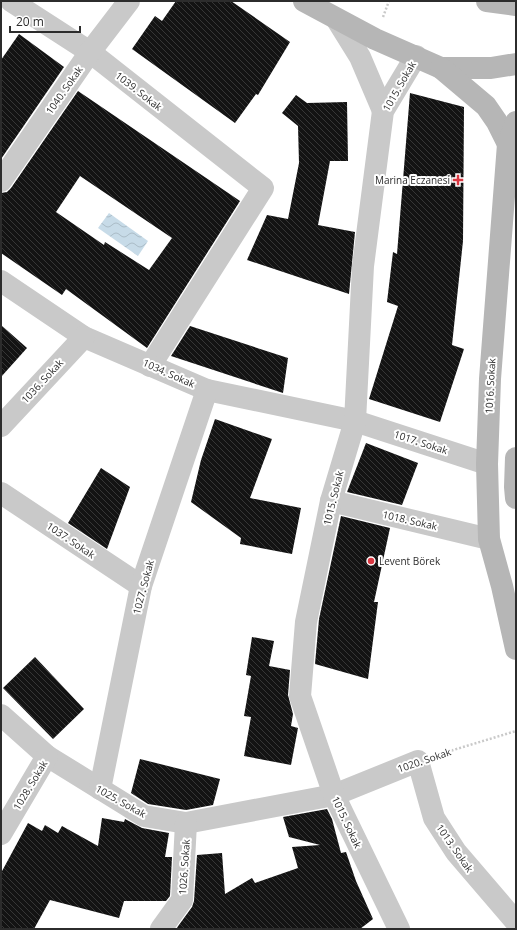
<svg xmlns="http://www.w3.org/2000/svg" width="517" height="930" font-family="'Open Sans',sans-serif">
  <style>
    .water { fill: url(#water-waves) }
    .building { fill: url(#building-back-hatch); fill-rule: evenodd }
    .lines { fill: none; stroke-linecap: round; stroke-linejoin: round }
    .path { stroke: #c9c9c9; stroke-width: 2.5; stroke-dasharray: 2 2; stroke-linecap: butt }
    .street { stroke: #c9c9c9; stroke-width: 22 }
    .secondary { stroke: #b6b6b6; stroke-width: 22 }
    .poi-dot { fill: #da3842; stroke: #fff; stroke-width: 1.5 }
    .labels { text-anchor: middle; stroke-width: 4; stroke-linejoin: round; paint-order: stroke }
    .street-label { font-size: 10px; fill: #2c2c2c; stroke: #fff }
    .poi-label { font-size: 10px; fill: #2c2c2c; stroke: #fff; text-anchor: end }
  </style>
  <defs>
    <pattern id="water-waves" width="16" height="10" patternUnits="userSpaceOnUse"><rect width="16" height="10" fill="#c7dbe8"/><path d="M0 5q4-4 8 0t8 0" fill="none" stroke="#abbcc7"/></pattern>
    <pattern id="building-back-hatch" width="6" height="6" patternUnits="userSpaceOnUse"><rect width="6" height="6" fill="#131313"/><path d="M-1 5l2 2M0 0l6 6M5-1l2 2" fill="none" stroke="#363636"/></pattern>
  </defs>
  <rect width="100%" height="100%" fill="#fff"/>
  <polygon class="water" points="109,213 148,241 138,256 98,228"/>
  <g class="building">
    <polygon points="176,1 231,1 290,42 258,95 256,94 235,123 132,49 155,16 162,21"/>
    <polygon points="19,34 64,67 1,159 1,60"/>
    <path d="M78,91L240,201L147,348L66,289L62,295L1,253V193L7,192L11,188ZM80,176L172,238L149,270L105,242L104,245L56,212Z"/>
    <polygon points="410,93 464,107 463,241 452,345 464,349 440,422 369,399 398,306 387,302 393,252 397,254"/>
    <polygon points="296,95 307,103 347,102 348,161 330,161 318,225 355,232 349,294 247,260 267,215 288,219 299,163 298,126 282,113"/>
    <polygon points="1,325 27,348 1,377"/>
    <polygon points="190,326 288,358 283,393 171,356"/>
    <polygon points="215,419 272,439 250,498 301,508 292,554 240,544 241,538 191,502 201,460"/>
    <polygon points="366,443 418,463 402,505 347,492"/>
    <polygon points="101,468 130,487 107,549 68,523"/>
    <polygon points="341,516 390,528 374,602 378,602 368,679 315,664 319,619"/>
    <polygon points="252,637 274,641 269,666 290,670 288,695 293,714 291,726 298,728 291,765 244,756 251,717 244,716 251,676 246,675"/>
    <polygon points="35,657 84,709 53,739 3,688"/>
    <polygon points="140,759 220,779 213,805 186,810 148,804 131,793"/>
    <polygon points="327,809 332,819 341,853 346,852 356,881 373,919 360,929 176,929 192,907 194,901 197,855 222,853 225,894 252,878 255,883 298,868 292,847 320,845 289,837 283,817"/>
    <polygon points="102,818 124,822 125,819 142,828 169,833 165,857 172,857 170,896 166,901 124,901 119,918 50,900 34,929 1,929 1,873 28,823 42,831 45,825 58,833 62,826 98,846"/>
  </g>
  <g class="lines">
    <g class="path">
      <polyline points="383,17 389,1"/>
      <polyline points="440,754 516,731"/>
    </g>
    <g class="street">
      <polyline points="11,1 90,52 263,188 150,366"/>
      <polyline points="337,20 360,57 383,111"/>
      <polyline points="1,181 90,52 129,1"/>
      <polyline points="1,281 84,337 207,390 355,421 487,464"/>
      <polyline points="1,426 84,337"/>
      <polyline points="1,493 141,586"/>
      <polyline points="331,501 489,539"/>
      <polyline points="1,715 47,756 144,816 186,823 334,795 418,761 434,818 456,852 516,922"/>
      <polyline points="100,789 141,586 207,390"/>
      <polyline points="1,834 47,756"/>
      <polyline points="161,929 182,900 186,823"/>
      <polyline points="399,929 334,795 300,696 306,622 331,501 355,421 363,266 383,111 416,56"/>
    </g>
    <g class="secondary">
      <polyline points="304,1 375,39 441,68 491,68 516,64"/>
      <polyline points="487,1 516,5"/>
      <polyline points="441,68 486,106 497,122 508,144"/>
      <polyline points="516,122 508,144 490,379 487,464 489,539 502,586 516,649"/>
      <polyline points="516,458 515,487 516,498"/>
    </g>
  </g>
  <g class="poi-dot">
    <path d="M456 174h4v4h4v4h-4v4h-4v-4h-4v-4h4z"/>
    <circle cx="371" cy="561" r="4"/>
  </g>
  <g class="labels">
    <g class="street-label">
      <text transform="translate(399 86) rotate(-60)" y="4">1015. Sokak</text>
      <text transform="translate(64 90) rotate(-55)" y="4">1040. Sokak</text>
      <text transform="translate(139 91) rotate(38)" y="4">1039. Sokak</text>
      <text transform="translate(169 373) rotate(24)" y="4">1034. Sokak</text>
      <text transform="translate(42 381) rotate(-47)" y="4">1036. Sokak</text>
      <text transform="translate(490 386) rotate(-87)" y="4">1016. Sokak</text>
      <text transform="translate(421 442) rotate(18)" y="4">1017. Sokak</text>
      <text transform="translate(333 498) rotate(-76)" y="4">1015. Sokak</text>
      <text transform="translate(410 520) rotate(13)" y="4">1018. Sokak</text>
      <text transform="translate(71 540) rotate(34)" y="4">1037. Sokak</text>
      <text transform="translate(143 587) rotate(-75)" y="4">1027. Sokak</text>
      <text transform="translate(424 760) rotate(-19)" y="4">1020. Sokak</text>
      <text transform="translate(30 785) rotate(-59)" y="4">1028. Sokak</text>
      <text transform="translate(121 801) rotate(29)" y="4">1025. Sokak</text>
      <text transform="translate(347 822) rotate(65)" y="4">1015. Sokak</text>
      <text transform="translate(455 848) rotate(55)" y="4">1013. Sokak</text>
      <text transform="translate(184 867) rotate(-86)" y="4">1026. Sokak</text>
    </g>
    <g class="poi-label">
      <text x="450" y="184">Marina Eczanesi</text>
      <text x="379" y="565" text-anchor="start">Levent Börek</text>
    </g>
  </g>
  <rect width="517" height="930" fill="none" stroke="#2c2c2c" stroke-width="4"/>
  <path d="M10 26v6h70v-6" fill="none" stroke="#2c2c2c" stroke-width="2"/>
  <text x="16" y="26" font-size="12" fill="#2c2c2c" stroke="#ffffff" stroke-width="3" paint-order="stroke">20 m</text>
</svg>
